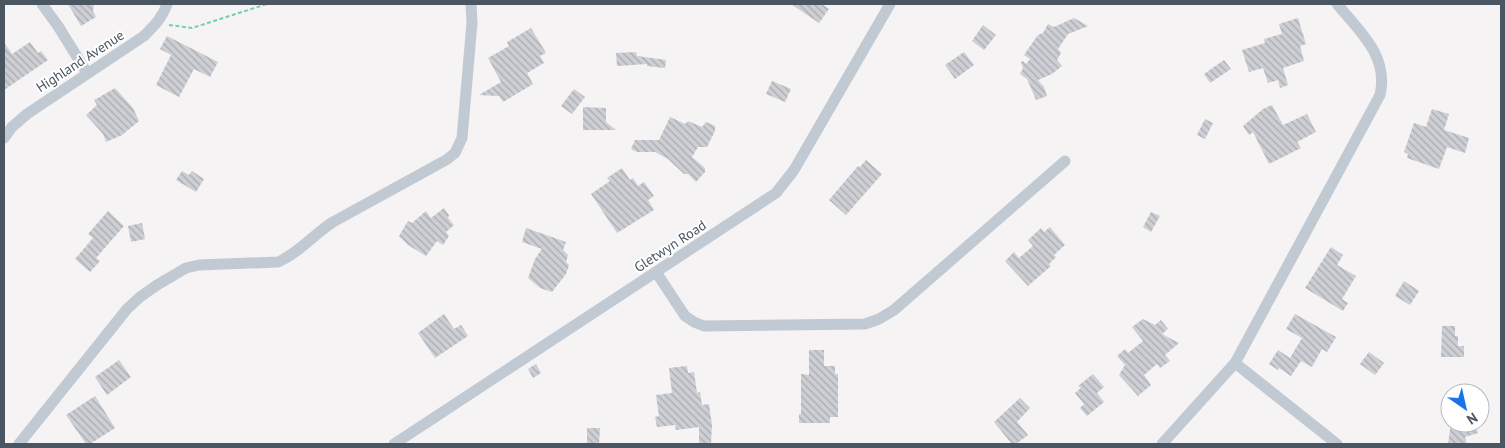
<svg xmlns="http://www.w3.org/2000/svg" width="1505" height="448" font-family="'PT Sans',sans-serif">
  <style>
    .building { fill: url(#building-back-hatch) }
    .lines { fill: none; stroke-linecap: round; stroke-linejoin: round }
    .path { stroke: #7ad0a6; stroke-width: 2; stroke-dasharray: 4 2.5; stroke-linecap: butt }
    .minor { stroke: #c1cad2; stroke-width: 11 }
    .labels { text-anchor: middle; stroke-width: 4; stroke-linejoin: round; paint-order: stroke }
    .street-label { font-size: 14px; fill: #4a5661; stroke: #fff }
  </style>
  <defs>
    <pattern id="building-back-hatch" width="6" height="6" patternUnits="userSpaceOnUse" patternTransform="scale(1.25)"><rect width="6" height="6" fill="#cdcfd5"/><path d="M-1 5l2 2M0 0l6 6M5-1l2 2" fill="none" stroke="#a8abb0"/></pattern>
  </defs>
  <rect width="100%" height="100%" fill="#f5f3f3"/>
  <g class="building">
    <polygon points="68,4 94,4 93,11 96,17 81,26"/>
    <polygon points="791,4 822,4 829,9 819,23"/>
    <polygon points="1074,18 1088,26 1068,34 1058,49 1061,53 1057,60 1062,66 1052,74 1038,80 1044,87 1047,96 1036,100 1027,79 1020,74 1023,68 1021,62 1023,61 1026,64 1030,59 1024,55 1038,35 1043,33 1048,24 1054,27"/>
    <polygon points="1298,18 1306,44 1300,46 1304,61 1283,68 1288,85 1280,88 1278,80 1268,83 1263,68 1249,72 1242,50 1265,43 1264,39 1282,34 1279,24"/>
    <polygon points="983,25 996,35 984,50 972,41"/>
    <polygon points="531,28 546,53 540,56 544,63 527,73 533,84 503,102 499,96 479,95 501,82 488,58 509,46 507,42"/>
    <polygon points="167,36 218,62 210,77 194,69 179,97 156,85 171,55 160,49"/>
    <polygon points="4,42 12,54 30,42 38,53 41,51 48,60 4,90"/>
    <polygon points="636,52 637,56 666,60 665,68 647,66 647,64 617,66 616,53"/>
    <polygon points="964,52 974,65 955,79 945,65"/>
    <polygon points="1224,60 1231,69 1210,83 1204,74"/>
    <polygon points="772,81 791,89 785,102 766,94"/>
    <polygon points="115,88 133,108 139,121 122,135 106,142 103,134 86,115 97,105 94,100 98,98"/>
    <polygon points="574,89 585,97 572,114 561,106"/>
    <polygon points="1272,105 1283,125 1307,114 1316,132 1297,142 1301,148 1269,164 1253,132 1249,135 1243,126 1263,109"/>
    <polygon points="583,107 606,108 606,122 616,130 583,130"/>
    <polygon points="1432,109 1449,114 1444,130 1469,138 1465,153 1447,147 1439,169 1407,158 1408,154 1404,152 1414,123 1426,127"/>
    <polygon points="670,117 685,124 688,121 702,127 706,122 715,126 715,131 707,147 698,147 692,157 705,168 705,172 696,182 688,174 684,174 668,159 655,152 637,152 631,149 635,140 659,140"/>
    <polygon points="1205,119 1213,123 1205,139 1197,135"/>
    <polygon points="866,160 882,174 846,215 829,200 858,166 860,167"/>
    <polygon points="622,168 630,180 633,178 638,186 644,182 654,196 648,200 654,210 617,233 591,194 610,181 607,178"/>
    <polygon points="182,171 189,175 192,171 204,179 196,192 176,180"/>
    <polygon points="444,208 449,215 448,218 454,225 446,232 449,236 443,245 437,241 426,256 408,245 399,236 408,221 412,223 426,211 431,218"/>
    <polygon points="108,211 124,226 96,258 100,261 90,272 75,259 93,238 88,234"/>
    <polygon points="1151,212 1160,216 1151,232 1143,227"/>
    <polygon points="142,223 145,239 131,242 128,226"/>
    <polygon points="1050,227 1065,245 1054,255 1056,257 1049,264 1051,266 1028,286 1005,261 1014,252 1019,258 1033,246 1028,240 1041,228 1044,232"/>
    <polygon points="526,228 566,242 563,250 568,255 566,262 569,265 566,274 552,292 540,288 528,278 535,259 542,249 522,242"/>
    <polygon points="1331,247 1343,255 1337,265 1356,276 1342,299 1348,303 1343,311 1305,288"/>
    <polygon points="1404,281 1419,291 1410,305 1395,296"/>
    <polygon points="444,314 454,329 461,325 468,336 435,358 418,333"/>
    <polygon points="1295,314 1336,337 1327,352 1322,349 1312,367 1301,361 1291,376 1279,368 1278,370 1269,364 1278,350 1290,358 1302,338 1286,329"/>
    <polygon points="1143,319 1155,325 1161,320 1168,329 1162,334 1179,343 1165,355 1170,361 1160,368 1157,364 1144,375 1151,385 1138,396 1119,375 1125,365 1117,356 1125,349 1128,353 1143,341 1132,327"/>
    <polygon points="1442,326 1455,326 1455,336 1458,336 1458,346 1464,346 1464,357 1441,357"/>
    <polygon points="809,350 824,350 824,366 835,366 835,374 838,374 838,417 830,417 830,423 799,423 799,414 801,414 801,374 809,375"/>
    <polygon points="1369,352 1384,363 1375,375 1360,364"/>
    <polygon points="119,360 131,377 107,395 95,377"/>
    <polygon points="536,364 541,373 533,378 528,369"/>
    <polygon points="687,366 688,373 694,372 697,393 700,392 702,405 709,404 712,425 711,444 699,444 699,427 676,430 675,425 657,427 655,417 659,416 656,395 672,393 669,368"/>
    <polygon points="1093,374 1104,387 1097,393 1104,402 1087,416 1080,408 1084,404 1075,393 1081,388 1078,386"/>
    <polygon points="95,396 115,428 90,444 86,444 66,415"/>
    <polygon points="1020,398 1030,408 1017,422 1028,435 1016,444 1012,444 994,422"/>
    <polygon points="1451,423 1475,423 1478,433 1465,437 1467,444 1448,444"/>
    <polygon points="587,428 600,428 599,444 587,444"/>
  </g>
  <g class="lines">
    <polyline class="path" points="169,25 192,28 267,4"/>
    <g class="minor">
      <polyline points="42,4 58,26 87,73"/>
      <path d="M4,138L12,127L27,114L144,36C154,26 163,17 167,4"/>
      <polyline points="656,272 685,316 694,322 704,326 865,324 879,319 894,310 1065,161"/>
      <polyline points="1235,363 1337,444"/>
      <path d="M19,444L127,309L140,297L157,285L186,268L199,265L278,262C299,253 314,234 333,222L446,160L455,153L462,138L472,23L471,4"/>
      <polyline points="394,444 776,193 794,170 890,4"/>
      <path d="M1162,444L1235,363L1380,95C1389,56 1360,32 1337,4"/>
    </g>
  </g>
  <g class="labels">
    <g class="street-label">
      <text transform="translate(80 61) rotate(-33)" y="5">Highland Avenue</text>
      <text transform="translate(670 246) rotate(-33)" y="5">Gletwyn Road</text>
    </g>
  </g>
  <rect width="1505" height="448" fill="none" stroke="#4a5661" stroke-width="10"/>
  <g transform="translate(1465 408) rotate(146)"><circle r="24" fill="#ffffff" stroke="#b7bbc0"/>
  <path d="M0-4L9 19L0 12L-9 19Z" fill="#1a73e8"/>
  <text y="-8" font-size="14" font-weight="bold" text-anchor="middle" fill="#4a5661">N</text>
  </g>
</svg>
